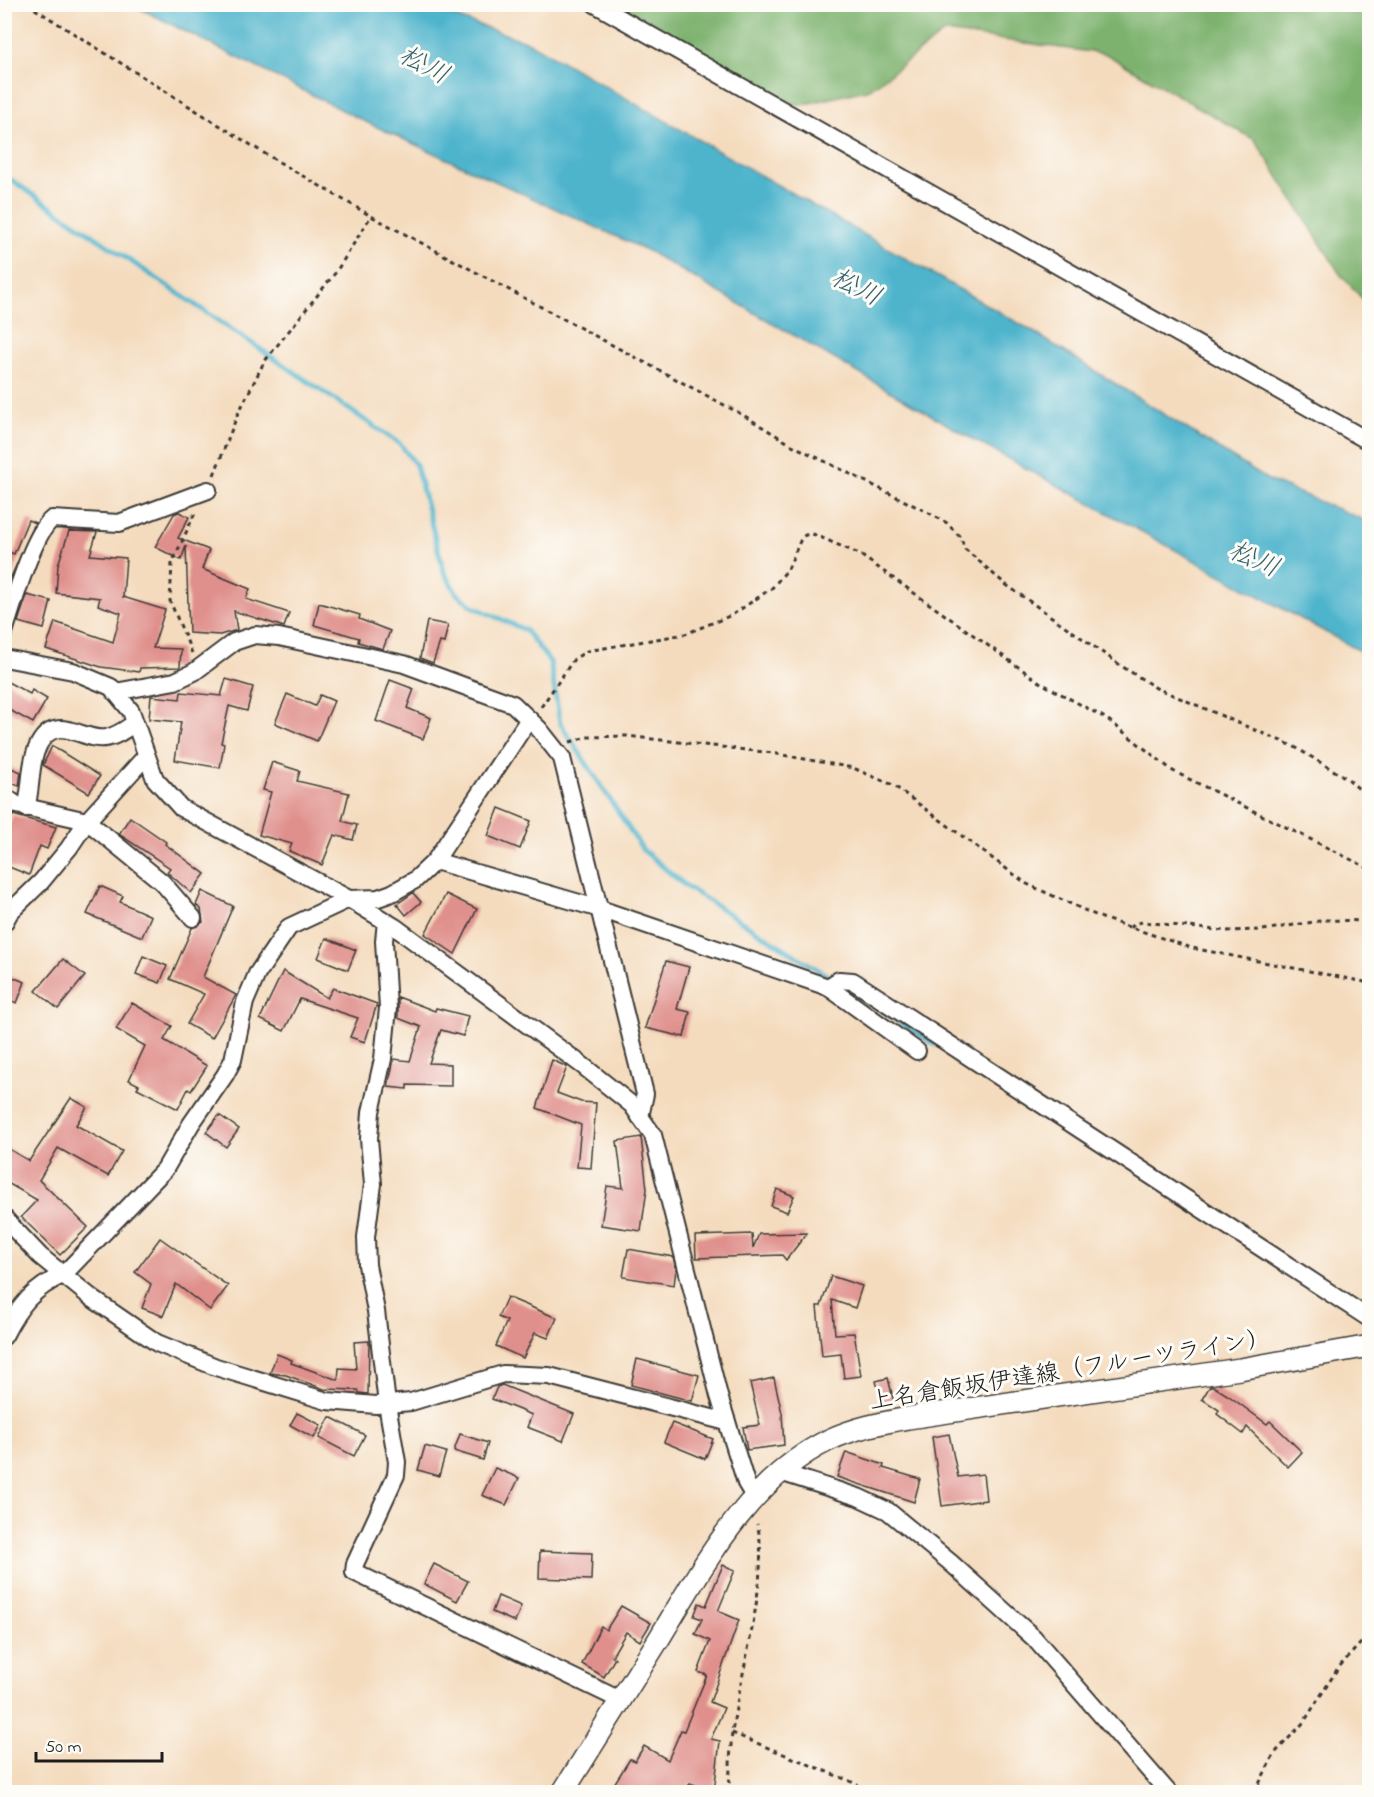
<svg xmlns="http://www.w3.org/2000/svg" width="1374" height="1797" font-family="'Indie Flower','Klee One',sans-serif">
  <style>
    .forest { fill: #7db26e; stroke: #4c6745; stroke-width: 1.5 }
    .water { fill: #4db4cc; stroke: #346874; stroke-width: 1.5 }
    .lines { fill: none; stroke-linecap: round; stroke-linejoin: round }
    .stream { stroke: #4db4cc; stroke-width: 5 }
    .building { fill: #e0908c }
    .minor-casing { stroke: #3c3934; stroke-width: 20 }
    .major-casing { stroke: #3c3934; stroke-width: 24 }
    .path { stroke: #3c3934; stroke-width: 3; stroke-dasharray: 4.5 4.5; stroke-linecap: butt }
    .minor { stroke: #fff; stroke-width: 16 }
    .major { stroke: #fff; stroke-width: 21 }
    .labels { text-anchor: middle; stroke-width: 6; stroke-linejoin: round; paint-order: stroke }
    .street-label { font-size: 24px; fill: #1c1c1c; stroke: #fdfcf7 }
    .water-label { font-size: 26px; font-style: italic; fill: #32606b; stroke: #fdfcf7 }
  </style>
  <rect width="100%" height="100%" fill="#fdfcf7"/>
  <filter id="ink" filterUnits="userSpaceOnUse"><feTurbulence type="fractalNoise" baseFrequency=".0167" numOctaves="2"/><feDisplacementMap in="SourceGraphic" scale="12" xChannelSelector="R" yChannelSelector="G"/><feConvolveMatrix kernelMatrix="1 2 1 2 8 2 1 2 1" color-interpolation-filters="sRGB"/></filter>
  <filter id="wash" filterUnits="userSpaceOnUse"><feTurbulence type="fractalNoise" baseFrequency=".008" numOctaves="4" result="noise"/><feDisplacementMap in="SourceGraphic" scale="24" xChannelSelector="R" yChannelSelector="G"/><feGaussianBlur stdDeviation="1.35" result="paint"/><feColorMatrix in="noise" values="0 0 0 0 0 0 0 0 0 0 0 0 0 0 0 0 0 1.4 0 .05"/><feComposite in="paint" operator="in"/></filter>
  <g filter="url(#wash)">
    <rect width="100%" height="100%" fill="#f4dbbe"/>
    <polygon class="forest" points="612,5 1369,5 1369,306 1340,274 1255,140 1106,54 945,32 870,89 801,105 738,90"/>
    <polygon class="water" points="133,5 421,5 528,42 1027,328 1268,480 1369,522 1369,656 974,440 648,251 368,123"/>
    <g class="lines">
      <g class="stream">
        <polyline points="4,175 400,444 416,465 444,572 457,594 474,607 525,630 550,662 560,723 643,850 688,888 833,979"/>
        <polyline points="843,986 936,1045"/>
      </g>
    </g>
    <g id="blocks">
      <g class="building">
        <polygon points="179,512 189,517 178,538 209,550 202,569 250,589 246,599 289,613 284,627 234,611 237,630 220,635 189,633 186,546 181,560 155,547 174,514"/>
        <polygon points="28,520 35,523 11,577 4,574 4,550 14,554"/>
        <polygon points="69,531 97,532 90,555 126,558 123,597 165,610 153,648 181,649 180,667 140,668 139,672 101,667 46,649 55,622 113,642 121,613 98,605 100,598 56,593 58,565"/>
        <polygon points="27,595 51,601 44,629 18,622"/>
        <polygon points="319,603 360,615 359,619 390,631 383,649 358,642 359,638 314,625"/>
        <polygon points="427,621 448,625 444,643 440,642 433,663 420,658"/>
        <polygon points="226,679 253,687 247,711 229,706 221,743 224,744 220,768 175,760 181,722 149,719 151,696 180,699 181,692 221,696"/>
        <polygon points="4,680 30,694 32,690 47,699 33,723 4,707"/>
        <polygon points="390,680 414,689 407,708 431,718 423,739 376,721"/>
        <polygon points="287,694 315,706 320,695 334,701 317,741 275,723"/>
        <polygon points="52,746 100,776 89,793 43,765"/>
        <polygon points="272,762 300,771 297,781 349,793 342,821 357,825 353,840 334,835 322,865 289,851 292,844 259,835 271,792 263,790"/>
        <polygon points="4,765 21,772 19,786 4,780"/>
        <polygon points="499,808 531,821 520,849 488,836"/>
        <polygon points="13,815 56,827 47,849 40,846 29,875 4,865 4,835"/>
        <polygon points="130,817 166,842 165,844 205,874 191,893 167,872 170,868 119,834"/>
        <polygon points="100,886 123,896 120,902 151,916 142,937 87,914"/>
        <polygon points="202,891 233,906 203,977 236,995 212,1038 187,1024 204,994 170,979 192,928 203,922 201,909 196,905"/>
        <polygon points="413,893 421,902 406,915 397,904"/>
        <polygon points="446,894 477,909 455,954 425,934"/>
        <polygon points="326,938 356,950 348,970 318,958"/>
        <polygon points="143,956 167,966 160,983 136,974"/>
        <polygon points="63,959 85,976 58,1009 36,991"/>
        <polygon points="666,961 689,967 677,1009 690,1012 684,1037 645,1028"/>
        <polygon points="283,971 327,998 333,988 377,1004 365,1042 350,1037 358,1018 300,999 284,1031 260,1019"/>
        <polygon points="4,974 25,982 17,1003 4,998"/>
        <polygon points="398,997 435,1011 436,1008 468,1016 463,1036 441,1030 429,1063 451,1064 451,1086 407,1085 407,1089 388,1087 394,1059 410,1061 421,1027 398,1018"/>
        <polygon points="132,1003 172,1026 164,1040 207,1066 191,1091 188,1089 178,1109 137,1088 139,1085 129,1080 145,1046 116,1029"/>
        <polygon points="552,1060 567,1067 557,1093 581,1102 596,1103 591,1168 577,1167 581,1125 537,1108"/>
        <polygon points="71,1098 87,1107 76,1125 122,1151 108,1176 58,1148 39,1180 88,1227 60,1255 21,1217 37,1200 4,1181 4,1146 29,1161"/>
        <polygon points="219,1115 239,1129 226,1147 206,1132"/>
        <polygon points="641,1137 647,1189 641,1231 601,1225 607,1186 623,1188 617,1141"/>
        <polygon points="777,1189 794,1196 787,1212 771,1206"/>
        <polygon points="807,1233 786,1260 782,1255 696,1258 695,1236 752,1234 753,1248 759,1234"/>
        <polygon points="160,1238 228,1286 210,1310 176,1284 163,1316 142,1308 151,1284 135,1272"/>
        <polygon points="628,1249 673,1257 676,1269 674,1285 623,1277"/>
        <polygon points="831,1276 862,1286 855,1308 832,1300 835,1334 854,1333 861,1376 844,1378 841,1354 822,1356 817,1306 821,1306"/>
        <polygon points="507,1297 557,1318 548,1338 535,1333 523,1358 496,1346 507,1321 498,1317"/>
        <polygon points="369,1341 368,1394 359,1393 358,1390 324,1389 286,1375 270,1373 277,1354 292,1360 291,1363 338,1380 339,1368 356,1369 354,1342"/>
        <polygon points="637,1359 699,1375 692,1401 631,1385"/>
        <polygon points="774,1378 782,1413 784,1445 747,1450 743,1427 760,1425 750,1383"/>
        <polygon points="888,1378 894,1402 882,1405 876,1381"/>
        <polygon points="502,1385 574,1414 563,1441 527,1427 532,1415 492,1399 497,1387"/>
        <polygon points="1210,1386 1213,1386 1229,1396 1267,1424 1270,1421 1302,1452 1288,1467 1247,1427 1243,1434 1217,1414 1219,1410 1202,1399"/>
        <polygon points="297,1413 321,1425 314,1438 290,1425"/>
        <polygon points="330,1417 365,1435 354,1456 319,1438"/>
        <polygon points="672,1423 713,1439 705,1459 664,1442"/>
        <polygon points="460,1434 488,1443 483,1460 454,1451"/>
        <polygon points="949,1434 958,1477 983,1474 986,1500 942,1506 932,1437"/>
        <polygon points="425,1446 446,1452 439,1476 418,1470"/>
        <polygon points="846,1452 884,1465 883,1468 920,1479 914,1502 837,1477"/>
        <polygon points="495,1468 519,1478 506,1505 482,1495"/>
        <polygon points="540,1551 592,1553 591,1580 539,1578"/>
        <polygon points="434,1564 468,1581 457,1601 424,1584"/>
        <polygon points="723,1565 735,1570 718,1611 739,1620 710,1702 724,1708 711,1739 720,1741 714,1792 690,1783 685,1792 609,1792 630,1759 635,1761 644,1746 668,1760 681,1730 684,1731 707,1675 698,1672 710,1641 695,1634 702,1619 694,1616 699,1603 706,1606"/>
        <polygon points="498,1596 521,1606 515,1622 492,1612"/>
        <polygon points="621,1606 651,1623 640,1641 626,1632 612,1656 615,1658 604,1677 582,1664 601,1626 606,1630"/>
      </g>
    </g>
  </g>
  <g filter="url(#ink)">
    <use href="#blocks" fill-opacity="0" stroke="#3c3934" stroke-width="1.5"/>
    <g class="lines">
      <g class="minor-casing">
        <g id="minor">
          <polyline points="595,4 1370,442"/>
          <path d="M4,632C13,606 32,535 52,519L119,523L208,490"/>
          <polyline points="4,658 73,671 111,687 131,711 155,779 181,808 349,899 395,927 582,1065 632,1105 653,1135 719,1396 746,1483 755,1498"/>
          <polyline points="115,692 175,681 194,672 234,642 255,635 279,637 404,664 513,704 539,729 562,758 645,1094 640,1117"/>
          <polyline points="4,796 17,805 87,821 162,882 193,918"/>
          <path d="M26,808C32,788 29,763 39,744C56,712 84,742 106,738C117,736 126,729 135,723"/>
          <polyline points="435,861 600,909 828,987 917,1051"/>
          <polyline points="386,921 384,941 388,1008 383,1059 371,1112 369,1139 373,1184 366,1237 367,1265 376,1311 387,1404 397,1462 396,1475 355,1564 354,1572 620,1700"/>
          <polyline points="4,923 10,912 41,882 69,848 87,821 146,756"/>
          <polyline points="828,987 839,980 853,981 1370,1319"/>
          <polyline points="4,1218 40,1256 93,1299 157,1343 216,1367 327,1401 376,1405 411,1402 503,1374 549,1376 727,1422"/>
          <path d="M4,1336C20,1304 33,1289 64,1274L165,1169L191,1124L225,1075L233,1060L245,1002L257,974L289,927L349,899L378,898L392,893L415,880L435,861L529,719"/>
          <polyline points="783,1473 858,1497 888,1511 951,1563 1034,1638 1168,1792"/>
        </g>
      </g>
      <g class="major-casing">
        <path id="major" d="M563,1792C594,1742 626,1692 657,1642C702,1568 748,1479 829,1440C854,1428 881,1423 908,1418L1240,1369L1370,1346"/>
      </g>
      <g class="path">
        <polyline points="27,4 262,152 371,216 743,415 792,445 929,513 947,523 961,538 965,549 1005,584 1123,667 1156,688 1293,746 1348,779 1370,799"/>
        <polyline points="214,475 237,416 264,362 336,272 371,216"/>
        <polyline points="192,653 170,601 172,563 196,511"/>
        <polyline points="541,707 574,659 587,651 685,634 732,615 772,588 788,569 800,541 805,535 813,534 859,554 1041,683 1107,719 1173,771 1370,869"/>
        <polyline points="570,742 587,737 627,736 772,753 853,768 893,785 1027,884 1102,918 1192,948 1370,983"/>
        <polyline points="1131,928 1135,923 1144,922 1226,931 1263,930 1326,920 1370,921"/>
        <polyline points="732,1733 852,1782 870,1792"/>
        <path d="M729,1792C730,1773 730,1753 732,1733C739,1678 771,1574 757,1524"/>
        <polyline points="1255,1792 1274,1754 1304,1722 1338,1668 1370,1633"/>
      </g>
      <use href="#minor" class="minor"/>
      <use href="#major" class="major"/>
    </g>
  </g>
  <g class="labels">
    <g class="street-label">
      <text transform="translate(1070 1369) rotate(-9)" y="8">上名倉飯坂伊達線（フルーツライン）</text>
    </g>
    <g class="water-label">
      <text transform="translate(425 64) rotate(28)" y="9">松川</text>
      <text transform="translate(857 286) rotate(27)" y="9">松川</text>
      <text transform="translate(1255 558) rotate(24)" y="9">松川</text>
    </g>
  </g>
  <rect width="1374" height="1797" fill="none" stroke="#fdfcf7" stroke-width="24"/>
  <path d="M36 1752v9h126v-9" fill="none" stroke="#1c1c1c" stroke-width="3"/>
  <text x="45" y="1752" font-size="18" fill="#1c1c1c" stroke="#fdfcf7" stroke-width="4.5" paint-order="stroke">50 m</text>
</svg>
